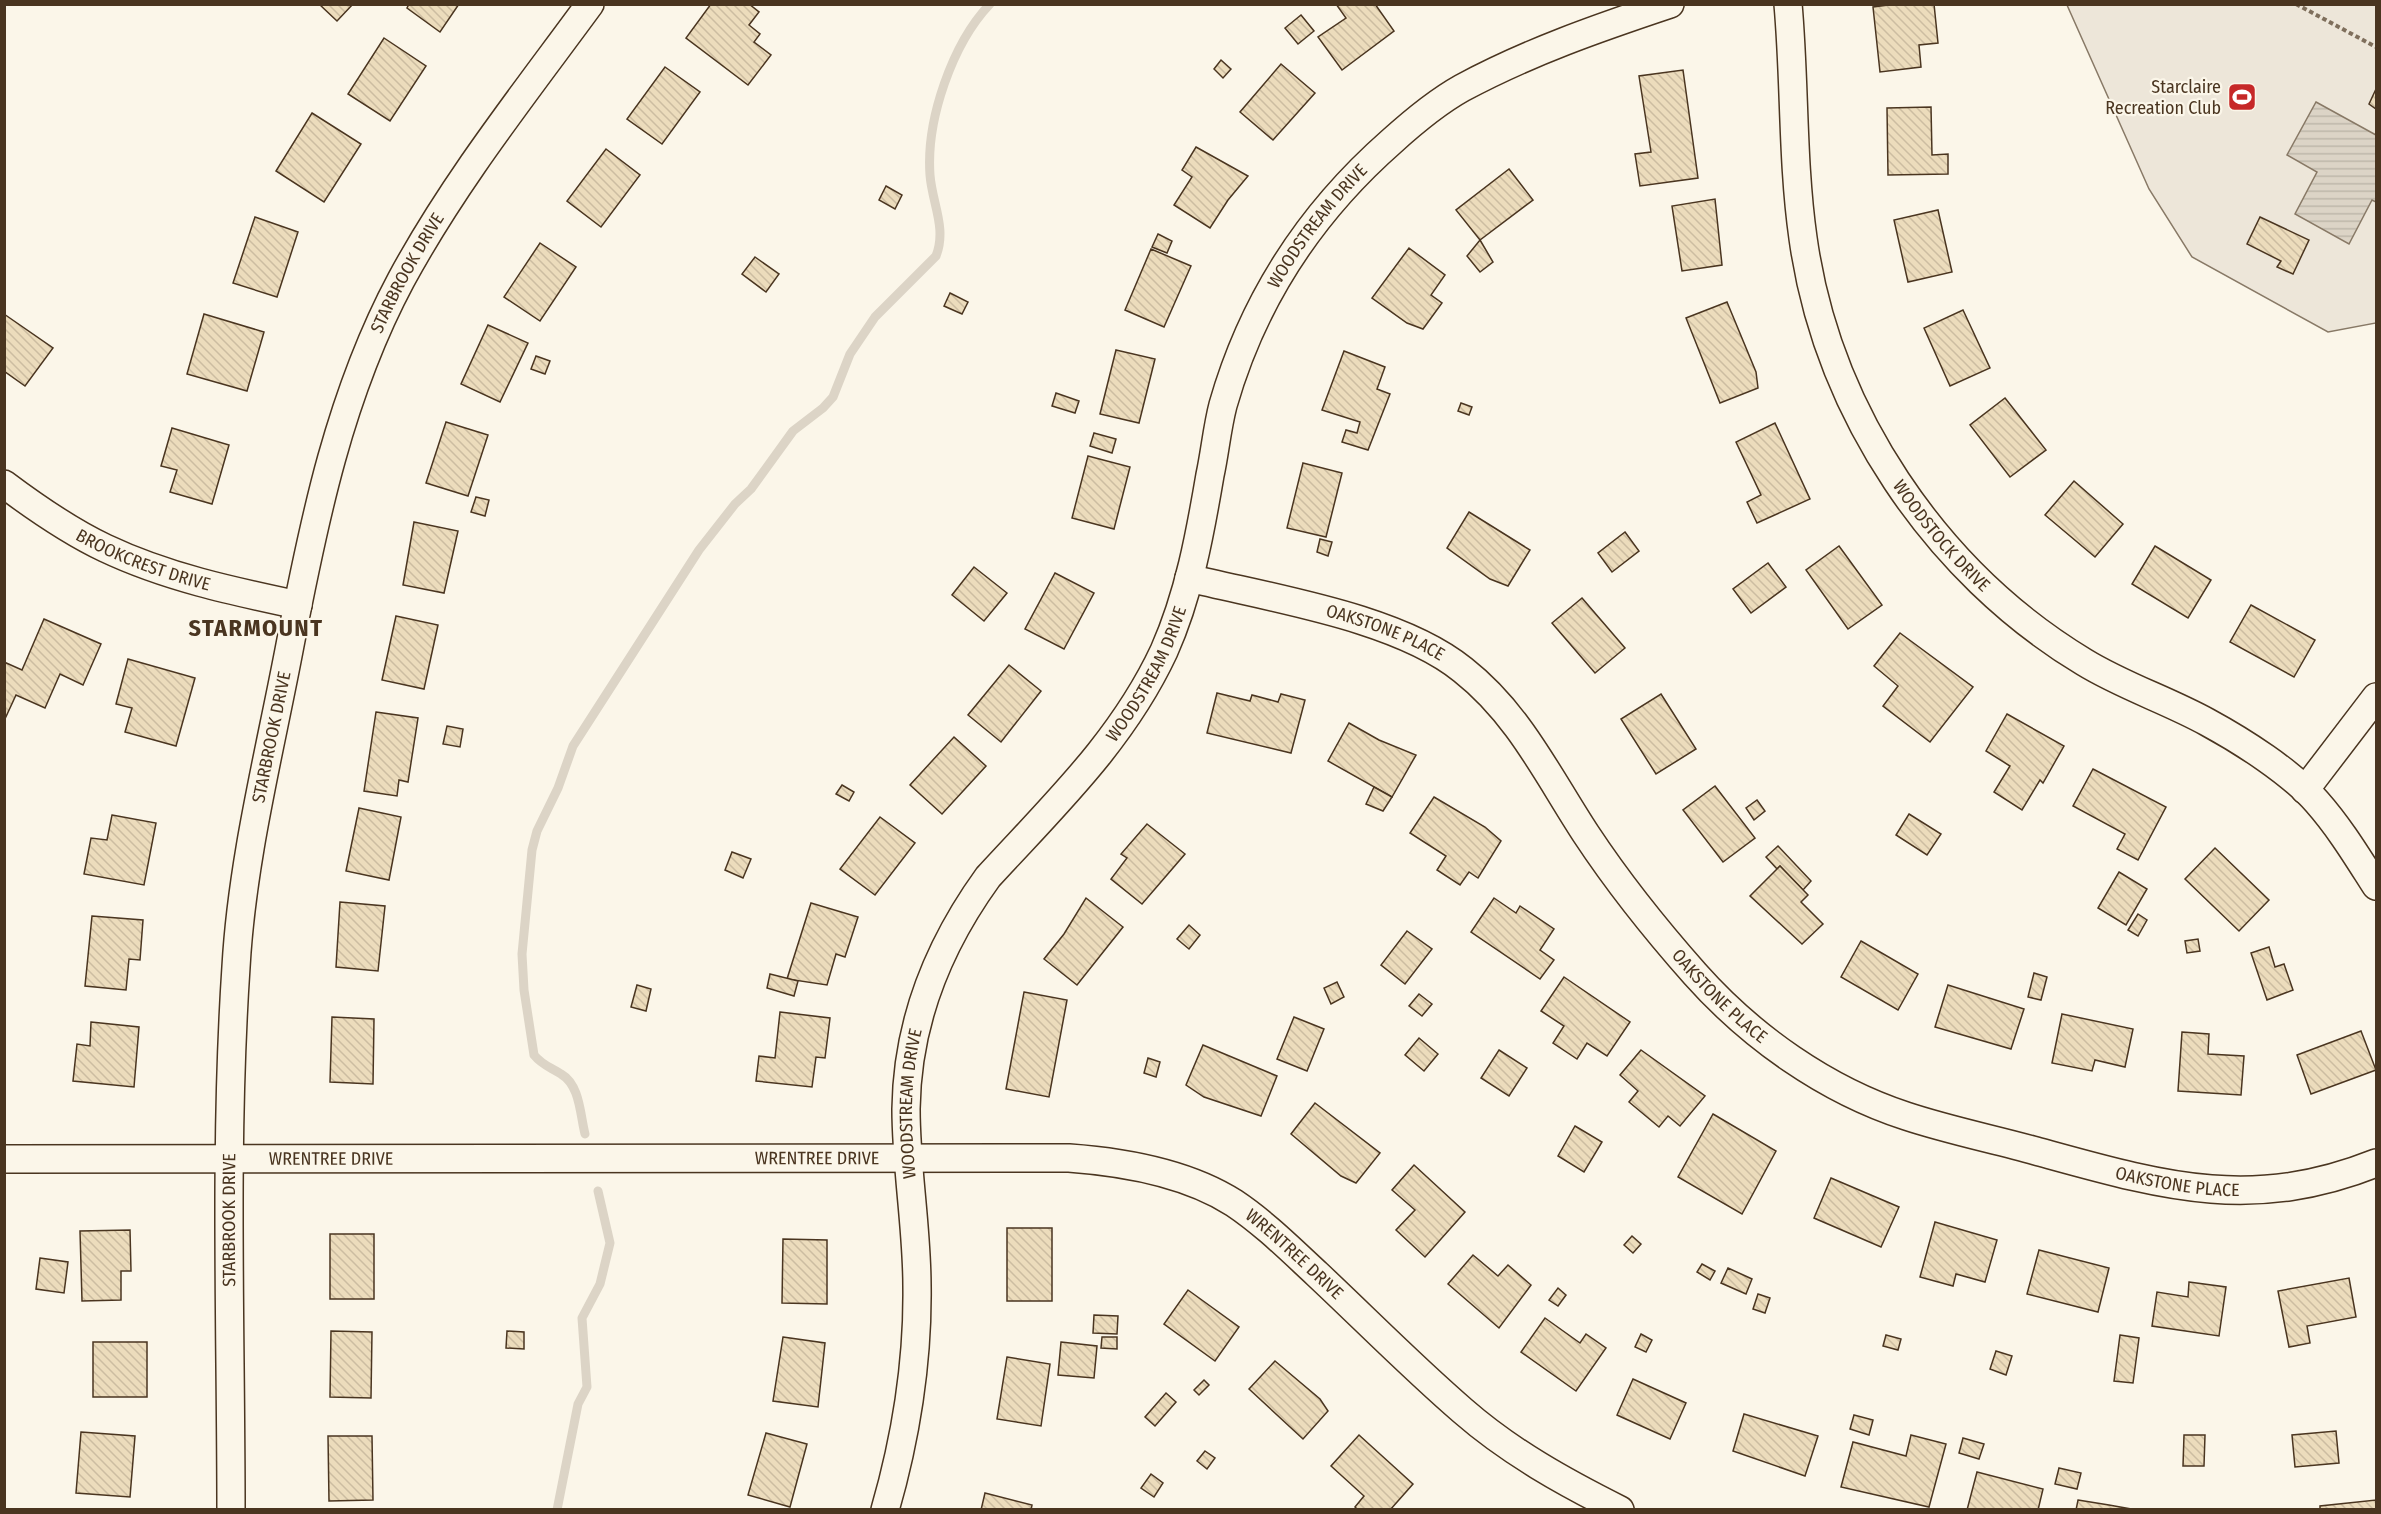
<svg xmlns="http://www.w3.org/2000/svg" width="2381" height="1514" font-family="'Fira Sans Condensed',sans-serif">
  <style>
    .pitch { fill: #ede6d9; stroke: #887966; stroke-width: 1.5 }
    .water { fill: url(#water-rules); stroke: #887966; stroke-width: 1.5 }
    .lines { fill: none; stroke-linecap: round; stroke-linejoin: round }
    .stream { stroke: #dcd4c6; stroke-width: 9 }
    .building { fill: url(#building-back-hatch); stroke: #4a3520; stroke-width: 1.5 }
    .street-casing { stroke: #4a3520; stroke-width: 30 }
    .path { stroke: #7f6f5c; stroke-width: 4; stroke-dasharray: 4.5 3; stroke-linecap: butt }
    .street { stroke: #fbf6e9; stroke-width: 27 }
    .labels { text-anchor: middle; stroke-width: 4.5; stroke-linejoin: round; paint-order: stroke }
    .poi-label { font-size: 18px; fill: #4a3520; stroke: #fbf6e9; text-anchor: end }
    .street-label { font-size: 18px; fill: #4a3520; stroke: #fbf6e9 }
    .district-label { font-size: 24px; font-weight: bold; letter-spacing: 1.5px; fill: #4a3520; stroke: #fbf6e9 }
  </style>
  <defs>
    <pattern id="water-rules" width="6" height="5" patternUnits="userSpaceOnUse" patternTransform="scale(1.5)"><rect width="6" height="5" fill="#dcd4c6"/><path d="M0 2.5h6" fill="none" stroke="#beb7aa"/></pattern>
    <pattern id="building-back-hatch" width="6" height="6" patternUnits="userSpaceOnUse" patternTransform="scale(1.5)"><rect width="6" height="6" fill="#ecdcbc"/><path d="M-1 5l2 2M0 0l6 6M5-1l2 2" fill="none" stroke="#ccbda1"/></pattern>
  </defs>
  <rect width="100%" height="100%" fill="#fbf6e9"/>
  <polygon class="pitch" points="2067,5 2376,5 2376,323 2328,332 2192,257 2149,189"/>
  <polygon class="water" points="2316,102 2376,135 2376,202 2372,200 2349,244 2295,214 2317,172 2287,155"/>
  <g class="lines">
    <g class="stream">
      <path d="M585,1134C580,1114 580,1085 561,1074C550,1067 542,1065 534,1055L524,990L522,954L532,850L537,831L558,788L573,746L699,550L735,504L751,489L793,431L823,408L833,397L850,354L875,317L936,256C947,228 932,203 930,175C926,120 952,44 990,4"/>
      <polyline points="557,1510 578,1404 587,1387 582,1318 600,1284 610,1243 598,1191"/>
    </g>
  </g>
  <g class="building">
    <polygon points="319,4 353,4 337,21"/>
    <polygon points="409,4 459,4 440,32 407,8"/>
    <polygon points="711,4 749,4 759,12 749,25 760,34 754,42 771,55 748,85 686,38"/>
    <polygon points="1336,4 1375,4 1394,31 1342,70 1318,37 1346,18"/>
    <polygon points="1896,4 1934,4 1938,43 1919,45 1921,67 1880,72 1873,7"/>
    <polygon points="1301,15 1314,31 1298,44 1285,28"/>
    <polygon points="384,38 426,66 390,121 348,94"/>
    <polygon points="1221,60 1231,69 1223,78 1214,69"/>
    <polygon points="1281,64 1315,93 1273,140 1240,112"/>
    <polygon points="665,67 700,92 662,144 627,119"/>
    <polygon points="1683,70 1698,178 1640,186 1635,154 1651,152 1639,76"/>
    <polygon points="2376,89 2376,109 2369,104"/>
    <polygon points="1931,107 1932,155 1948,154 1948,174 1888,175 1887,108"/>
    <polygon points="312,113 361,144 324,202 276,171"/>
    <polygon points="1196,147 1248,176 1228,200 1210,228 1174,205 1192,177 1182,170"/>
    <polygon points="606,149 640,175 601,227 567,201"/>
    <polygon points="1509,169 1533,200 1480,240 1456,210"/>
    <polygon points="886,186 902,195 895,209 879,200"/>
    <polygon points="1715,199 1722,265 1682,271 1672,206"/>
    <polygon points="1938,210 1952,272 1908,282 1894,220"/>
    <polygon points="255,217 298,232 277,297 233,283"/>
    <polygon points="2260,217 2309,240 2293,274 2277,267 2281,261 2247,244"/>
    <polygon points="1158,234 1172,241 1167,253 1152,247"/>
    <polygon points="1480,240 1493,262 1480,272 1467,256"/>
    <polygon points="540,243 576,267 540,321 504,297"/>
    <polygon points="1409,248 1445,275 1431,295 1442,303 1423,329 1407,323 1372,298"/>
    <polygon points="1151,249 1191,266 1164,327 1125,310"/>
    <polygon points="755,257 779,274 766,292 742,274"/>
    <polygon points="950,293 968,302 962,314 944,306"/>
    <polygon points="1727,302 1756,372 1758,388 1720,403 1686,318"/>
    <polygon points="1963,310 1990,368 1950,386 1924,328"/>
    <polygon points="4,314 53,348 25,386 4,371"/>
    <polygon points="204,314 264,332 247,391 187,374"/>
    <polygon points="488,325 528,343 500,402 461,384"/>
    <polygon points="1116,350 1155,359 1139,423 1100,414"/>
    <polygon points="1344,351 1385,367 1377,389 1390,394 1368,450 1342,442 1346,430 1357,433 1360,422 1322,410"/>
    <polygon points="536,356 550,361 545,374 531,369"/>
    <polygon points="1056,393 1079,401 1075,413 1052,406"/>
    <polygon points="2005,398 2046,450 2010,477 1970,425"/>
    <polygon points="1461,403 1472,407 1469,415 1458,411"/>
    <polygon points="446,422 488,435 468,496 426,483"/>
    <polygon points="1775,423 1810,499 1757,523 1747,502 1761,495 1736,442"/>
    <polygon points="172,428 229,445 212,504 170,492 177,470 161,466"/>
    <polygon points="1094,433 1116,439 1112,453 1090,446"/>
    <polygon points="1088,456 1130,467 1114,529 1072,518"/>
    <polygon points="1303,463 1342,473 1326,537 1287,528"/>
    <polygon points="2074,481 2123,524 2095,557 2045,515"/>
    <polygon points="476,497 489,500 485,516 471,512"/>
    <polygon points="1469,512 1530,550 1508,586 1490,579 1447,548"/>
    <polygon points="414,522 458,531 444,593 403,585"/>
    <polygon points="1625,532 1639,551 1612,572 1598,553"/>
    <polygon points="1320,539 1332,542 1328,556 1317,552"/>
    <polygon points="1839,546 1882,605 1848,629 1806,570"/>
    <polygon points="2155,546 2211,580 2188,618 2132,584"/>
    <polygon points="1768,563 1786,587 1751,613 1733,589"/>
    <polygon points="974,567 1007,593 984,621 952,595"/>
    <polygon points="1055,573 1094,593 1064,649 1025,629"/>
    <polygon points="1582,598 1625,648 1595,673 1552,623"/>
    <polygon points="2251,605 2315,640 2294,677 2230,642"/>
    <polygon points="396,616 438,625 424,689 382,680"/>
    <polygon points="44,619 101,644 83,685 60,674 45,708 16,695 4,721 4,662 22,670"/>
    <polygon points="1900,633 1973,687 1930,742 1883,706 1898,686 1874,666"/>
    <polygon points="128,659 195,678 176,746 125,732 132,708 116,704"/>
    <polygon points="1009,665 1041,691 1001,742 968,715"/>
    <polygon points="1217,693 1250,701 1252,695 1278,702 1281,694 1305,700 1291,753 1207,733"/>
    <polygon points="1661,694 1696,749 1656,774 1621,719"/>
    <polygon points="376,712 418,718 408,782 399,780 397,796 364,791"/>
    <polygon points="2007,714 2064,746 2043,783 2040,780 2022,810 1994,792 2010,766 1986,751"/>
    <polygon points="1349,723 1379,740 1416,755 1392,797 1328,761"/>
    <polygon points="447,726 463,729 460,747 443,744"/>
    <polygon points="954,737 986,766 942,814 910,785"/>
    <polygon points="2093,769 2166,807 2138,860 2117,849 2125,834 2073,806"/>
    <polygon points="842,785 854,792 849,801 836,794"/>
    <polygon points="1715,786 1755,838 1723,862 1683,810"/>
    <polygon points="1374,787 1392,797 1383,811 1366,804"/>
    <polygon points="1434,797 1485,827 1501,841 1478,878 1469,872 1460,885 1437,870 1446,856 1410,833"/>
    <polygon points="1757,800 1765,811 1754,820 1746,808"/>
    <polygon points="359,808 401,817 389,880 346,871"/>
    <polygon points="1909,814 1941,834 1927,855 1896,835"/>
    <polygon points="112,815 156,823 144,885 84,874 91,838 107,840"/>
    <polygon points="880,817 915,843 875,895 840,869"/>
    <polygon points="1147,824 1185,854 1142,904 1111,879 1127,858 1121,854"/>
    <polygon points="1778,846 1811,881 1803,890 1780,866 1777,869 1766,857"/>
    <polygon points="2215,848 2269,900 2239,931 2185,879"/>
    <polygon points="732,852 751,859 743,878 725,870"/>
    <polygon points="1780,866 1808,895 1801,902 1823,924 1802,944 1750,896"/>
    <polygon points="2119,872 2147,889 2126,925 2098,908"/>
    <polygon points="1086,898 1123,927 1077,985 1044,959 1064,934"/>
    <polygon points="1494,898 1516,913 1520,906 1554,929 1540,950 1554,960 1540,979 1471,932"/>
    <polygon points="340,902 385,906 378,971 336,967"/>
    <polygon points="811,903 858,917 845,957 836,954 827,985 787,979"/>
    <polygon points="2138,914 2147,920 2138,936 2128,930"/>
    <polygon points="92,916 143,920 140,960 129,959 126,990 85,986"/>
    <polygon points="1189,925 1200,935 1189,949 1177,939"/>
    <polygon points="1407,931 1432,949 1405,984 1381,965"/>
    <polygon points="2198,939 2200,951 2187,953 2185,941"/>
    <polygon points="1861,941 1918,974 1898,1010 1841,977"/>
    <polygon points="2269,947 2275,967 2284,964 2293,990 2267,1000 2251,953"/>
    <polygon points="2034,973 2047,977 2041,1000 2028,997"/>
    <polygon points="770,974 798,981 794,996 767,988"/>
    <polygon points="1564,977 1630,1022 1607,1056 1587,1043 1577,1059 1553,1043 1564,1026 1541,1011"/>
    <polygon points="1337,982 1344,997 1331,1004 1324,988"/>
    <polygon points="637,985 651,989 646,1011 631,1007"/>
    <polygon points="1948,985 2024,1009 2011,1049 1935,1027"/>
    <polygon points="1024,992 1067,1000 1049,1097 1006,1089"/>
    <polygon points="1419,994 1432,1004 1422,1016 1409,1006"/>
    <polygon points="780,1012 830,1018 825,1058 816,1057 812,1087 756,1081 759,1056 775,1058"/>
    <polygon points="2062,1014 2133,1029 2125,1067 2095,1060 2092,1071 2052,1063"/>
    <polygon points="332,1017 374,1019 373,1084 330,1082"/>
    <polygon points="1294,1017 1324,1029 1307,1071 1277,1059"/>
    <polygon points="91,1022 139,1027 134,1087 73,1081 77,1044 90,1046"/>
    <polygon points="2361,1031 2376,1070 2311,1094 2297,1055"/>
    <polygon points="2182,1032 2209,1034 2208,1054 2244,1056 2241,1095 2178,1091"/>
    <polygon points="1419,1038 1438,1054 1424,1071 1405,1055"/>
    <polygon points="1203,1045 1277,1076 1261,1116 1204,1097 1186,1085"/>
    <polygon points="1499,1050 1527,1068 1509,1096 1481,1078"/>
    <polygon points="1641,1050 1705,1096 1680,1126 1668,1116 1659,1127 1629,1102 1638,1091 1620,1075"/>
    <polygon points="1148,1058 1160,1062 1156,1077 1144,1073"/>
    <polygon points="1315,1103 1380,1153 1356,1183 1341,1176 1291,1134"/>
    <polygon points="1713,1114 1776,1151 1742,1214 1678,1177"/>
    <polygon points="1575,1126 1602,1142 1584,1172 1558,1156"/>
    <polygon points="1414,1165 1465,1212 1425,1257 1396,1230 1415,1210 1392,1190"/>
    <polygon points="1831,1178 1899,1207 1881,1247 1814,1218"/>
    <polygon points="1935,1222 1997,1240 1985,1282 1956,1274 1953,1286 1920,1277"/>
    <rect x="1007" y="1228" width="45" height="73"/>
    <polygon points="130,1230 131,1271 121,1271 121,1300 82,1301 80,1231"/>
    <rect x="330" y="1234" width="44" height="65"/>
    <polygon points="1632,1236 1641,1244 1633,1253 1624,1245"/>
    <polygon points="783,1239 827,1240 827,1304 782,1303"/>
    <polygon points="2039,1250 2109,1268 2098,1312 2027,1294"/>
    <polygon points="1473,1255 1498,1276 1508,1265 1531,1285 1499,1328 1448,1284"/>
    <polygon points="40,1258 68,1262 64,1293 36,1289"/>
    <polygon points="1702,1264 1715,1271 1710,1280 1697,1272"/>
    <polygon points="1728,1268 1752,1279 1746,1294 1721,1283"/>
    <polygon points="2349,1278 2356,1317 2307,1326 2310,1343 2289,1347 2278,1291"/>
    <polygon points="2189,1282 2226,1287 2219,1336 2152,1326 2157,1292 2188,1297"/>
    <polygon points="1558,1288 1566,1295 1558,1306 1549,1300"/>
    <polygon points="1188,1290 1239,1327 1215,1361 1164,1324"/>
    <polygon points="1758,1294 1770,1298 1765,1313 1753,1309"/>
    <polygon points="1094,1315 1118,1316 1117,1334 1093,1333"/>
    <polygon points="1545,1318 1580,1343 1586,1334 1606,1348 1576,1391 1521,1352"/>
    <polygon points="331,1331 372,1332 371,1398 330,1397"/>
    <polygon points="507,1331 524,1332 524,1349 506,1348"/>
    <polygon points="1641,1334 1652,1340 1646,1352 1635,1347"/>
    <polygon points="1886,1335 1901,1339 1898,1350 1883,1346"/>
    <polygon points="2120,1335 2139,1338 2133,1383 2114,1381"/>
    <polygon points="783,1337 825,1343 818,1407 773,1401"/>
    <polygon points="1102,1337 1117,1337 1117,1349 1101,1348"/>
    <rect x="93" y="1342" width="54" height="55"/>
    <polygon points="1061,1342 1097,1346 1094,1378 1058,1375"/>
    <polygon points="1996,1351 2012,1356 2006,1375 1990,1369"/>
    <polygon points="1007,1357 1050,1364 1041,1426 997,1419"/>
    <polygon points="1275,1361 1320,1399 1328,1411 1303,1439 1249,1389"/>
    <polygon points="1633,1379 1686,1403 1670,1439 1617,1415"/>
    <polygon points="1204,1380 1209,1385 1199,1395 1194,1390"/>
    <polygon points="1166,1393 1176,1402 1155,1426 1145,1417"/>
    <polygon points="1744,1414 1818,1436 1805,1476 1733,1451"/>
    <polygon points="1854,1415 1873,1420 1869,1435 1850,1429"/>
    <polygon points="2336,1431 2339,1463 2295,1467 2292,1435"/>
    <polygon points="81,1432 135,1436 130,1497 76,1493"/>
    <polygon points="766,1433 807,1444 790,1507 748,1495"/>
    <polygon points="1359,1435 1413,1484 1390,1510 1358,1510 1355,1507 1364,1496 1331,1466"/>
    <polygon points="1911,1435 1946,1444 1929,1507 1841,1487 1853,1442 1906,1456"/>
    <polygon points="2184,1435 2205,1435 2204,1466 2183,1466"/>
    <polygon points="328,1436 372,1436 373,1500 329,1501"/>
    <polygon points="1963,1438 1984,1444 1979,1459 1959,1453"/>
    <polygon points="1205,1451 1215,1458 1207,1469 1197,1461"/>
    <polygon points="2059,1468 2081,1473 2077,1489 2055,1484"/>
    <polygon points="1977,1472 2043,1489 2038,1510 1967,1510"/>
    <polygon points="1151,1474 1163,1483 1154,1497 1141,1488"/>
    <polygon points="985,1493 1032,1505 1031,1510 981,1510"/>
    <polygon points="2078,1500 2109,1505 2137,1510 2076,1510"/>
    <polygon points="2376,1500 2376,1510 2320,1510 2320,1506"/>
  </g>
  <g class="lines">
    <g class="street-casing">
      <g id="street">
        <path id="s1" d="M1788,4C1795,82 1792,161 1803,238C1827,411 1935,572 2084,662C2123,686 2167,700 2207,722C2242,741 2291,772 2317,802C2340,828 2358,858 2376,886"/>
        <path id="s2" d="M4,484C36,508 69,531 105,548C166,577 232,591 298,605"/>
        <path id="s3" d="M1189,578C1270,598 1398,617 1463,670C1519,714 1548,776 1586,834C1619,884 1656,930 1695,974C1751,1037 1826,1090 1906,1116C1948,1130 1993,1139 2036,1151C2160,1185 2250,1213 2376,1163"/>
        <polyline points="2305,790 2376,697"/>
        <path id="s4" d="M4,1159L1069,1158C1124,1162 1187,1173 1234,1203C1264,1223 1290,1249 1317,1274C1365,1319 1412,1367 1463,1411C1510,1452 1564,1482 1620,1510"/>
        <path id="s5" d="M231,1510C231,1329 224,1147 236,967C242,859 270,751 290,645C314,520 340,394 401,280C454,182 524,94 590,4"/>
        <path id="s6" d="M885,1510C906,1437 918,1361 917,1286C917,1227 906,1168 906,1109C907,1024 938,946 988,877C1054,805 1122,741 1164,651C1189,595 1200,534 1210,475C1215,452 1217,428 1223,405C1253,300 1310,213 1392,141C1413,122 1437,102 1462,88C1529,52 1598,28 1670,4"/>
      </g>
    </g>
    <polyline class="path" points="2296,4 2376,47"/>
    <use href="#street" class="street"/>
  </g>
  <defs>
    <g id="stadium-square" transform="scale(1.5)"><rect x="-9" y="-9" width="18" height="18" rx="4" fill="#c62828" stroke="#fbf6e9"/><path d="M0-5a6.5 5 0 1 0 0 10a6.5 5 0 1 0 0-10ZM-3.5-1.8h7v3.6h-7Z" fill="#fff"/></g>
  </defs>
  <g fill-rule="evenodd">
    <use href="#stadium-square" x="2242" y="97"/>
  </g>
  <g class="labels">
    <g class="poi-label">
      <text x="2221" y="93">Starclaire<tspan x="2221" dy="21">Recreation Club</tspan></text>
    </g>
    <g class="street-label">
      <text dy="6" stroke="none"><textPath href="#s6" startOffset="1400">WOODSTREAM DRIVE</textPath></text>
      <text dy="6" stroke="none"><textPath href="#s5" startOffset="1262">STARBROOK DRIVE</textPath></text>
      <text dy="6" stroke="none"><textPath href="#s1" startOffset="568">WOODSTOCK DRIVE</textPath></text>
      <text dy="6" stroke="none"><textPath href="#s2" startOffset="160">BROOKCREST DRIVE</textPath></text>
      <text dy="6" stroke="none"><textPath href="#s3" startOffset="204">OAKSTONE PLACE</textPath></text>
      <text dy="6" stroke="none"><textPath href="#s6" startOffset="914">WOODSTREAM DRIVE</textPath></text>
      <text dy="6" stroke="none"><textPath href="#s5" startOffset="776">STARBROOK DRIVE</textPath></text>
      <text dy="6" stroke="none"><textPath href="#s3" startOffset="708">OAKSTONE PLACE</textPath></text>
      <text dy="6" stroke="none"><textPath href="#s6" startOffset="410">WOODSTREAM DRIVE</textPath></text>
      <text dy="6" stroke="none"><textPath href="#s4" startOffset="813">WRENTREE DRIVE</textPath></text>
      <text dy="6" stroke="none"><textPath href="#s4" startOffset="327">WRENTREE DRIVE</textPath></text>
      <text dy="6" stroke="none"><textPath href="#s3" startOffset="1212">OAKSTONE PLACE</textPath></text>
      <text dy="6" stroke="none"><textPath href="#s5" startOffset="290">STARBROOK DRIVE</textPath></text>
      <text dy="6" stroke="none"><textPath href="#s4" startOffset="1317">WRENTREE DRIVE</textPath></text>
    </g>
    <g class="district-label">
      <text x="256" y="636">STARMOUNT</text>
    </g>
  </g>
  <rect width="2381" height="1514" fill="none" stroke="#4a3520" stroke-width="12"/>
</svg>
